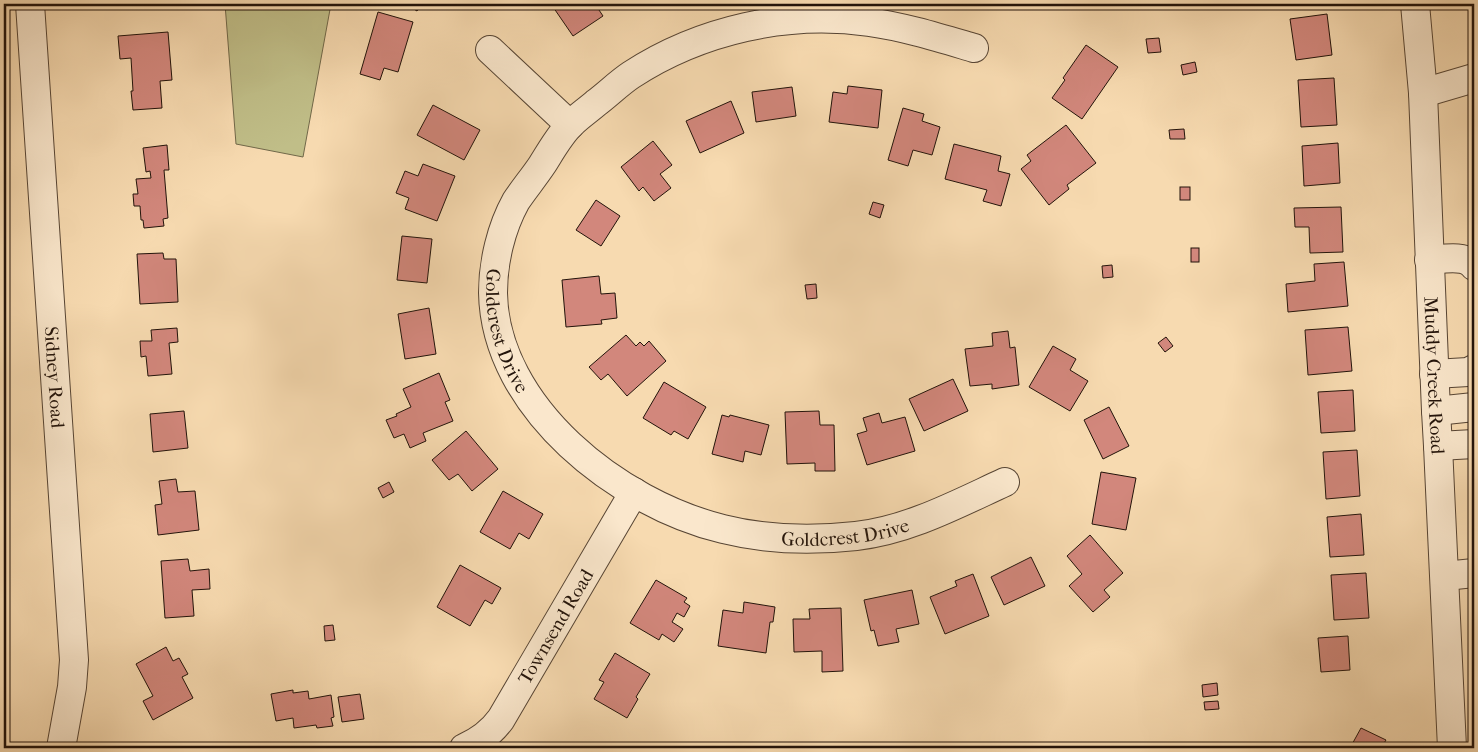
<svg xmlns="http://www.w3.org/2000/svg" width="1478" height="752" font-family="'IM FELL French Canon',serif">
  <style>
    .green { fill: #c0be88; stroke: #716849 }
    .building { fill: #d2877c; stroke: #22130a }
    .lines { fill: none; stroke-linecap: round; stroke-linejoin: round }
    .minor-casing { stroke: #574534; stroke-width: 30 }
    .minor { stroke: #fae7cc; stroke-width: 28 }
    .labels { text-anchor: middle; stroke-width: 5; stroke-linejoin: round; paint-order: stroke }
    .street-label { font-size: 19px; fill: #22130a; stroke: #fae7cc }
  </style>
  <rect width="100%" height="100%" fill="#f7dab0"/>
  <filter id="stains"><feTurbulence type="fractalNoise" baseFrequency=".004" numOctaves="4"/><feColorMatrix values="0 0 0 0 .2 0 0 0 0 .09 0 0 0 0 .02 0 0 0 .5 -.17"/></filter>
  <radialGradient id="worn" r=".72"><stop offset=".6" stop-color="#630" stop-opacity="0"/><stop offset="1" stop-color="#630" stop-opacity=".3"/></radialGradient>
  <polygon class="green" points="225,4 331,4 303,157 236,144"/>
  <g class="building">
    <polygon points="406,4 422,4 417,11"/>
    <polygon points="551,4 595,4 603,16 573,36"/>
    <polygon points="378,12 413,22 398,72 384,68 380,80 360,74"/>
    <polygon points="1327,14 1332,55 1296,60 1290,19"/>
    <polygon points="168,32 172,80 160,81 162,108 133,110 131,91 133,91 131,58 120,59 118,36"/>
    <polygon points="1159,38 1161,52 1148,53 1146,39"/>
    <polygon points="1086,45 1118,67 1082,119 1052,98 1065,80 1063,78"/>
    <polygon points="1195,62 1197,72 1183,75 1181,65"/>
    <polygon points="1334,78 1337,125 1301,127 1298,80"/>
    <polygon points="848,86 882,90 878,128 829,122 833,92 847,94"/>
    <polygon points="792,87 796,116 756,122 752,92"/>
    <polygon points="731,101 744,133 700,153 686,121"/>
    <polygon points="433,105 480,130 464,160 417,135"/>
    <polygon points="903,108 924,114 922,121 940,127 932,155 913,150 908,166 888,160"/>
    <polygon points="1066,125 1096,163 1067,185 1069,189 1049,205 1021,169 1031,161 1027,155"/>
    <polygon points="1184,129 1185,139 1170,139 1169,130"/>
    <polygon points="653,141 672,165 660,174 671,188 654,201 643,187 639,191 621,167"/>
    <polygon points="1338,143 1340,183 1304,186 1302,146"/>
    <polygon points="954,144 1001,156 998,171 1010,174 1001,206 983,201 987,190 945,179"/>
    <polygon points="167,145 169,170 164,170 168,218 163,219 164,226 144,228 143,220 141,220 140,206 134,206 133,194 138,194 136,179 151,178 150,171 146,172 143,148"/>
    <polygon points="423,164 455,176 437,221 405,209 409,198 396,193 405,171 418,176"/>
    <rect x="1180" y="187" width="10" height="13"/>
    <polygon points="596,200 620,216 601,246 576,230"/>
    <polygon points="873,202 884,205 880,218 869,214"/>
    <polygon points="1341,207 1343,252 1310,253 1309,227 1295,227 1294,208"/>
    <polygon points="402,236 432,239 427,283 397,280"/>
    <rect x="1191" y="248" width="8" height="14"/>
    <polygon points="163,253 164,259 176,259 178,302 140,304 137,254"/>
    <polygon points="1344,262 1348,306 1288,312 1286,284 1315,281 1314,264"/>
    <polygon points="1112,265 1113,277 1103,278 1102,266"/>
    <polygon points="599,276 601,294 615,293 617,318 601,320 602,324 566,327 562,280"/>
    <polygon points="816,284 817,298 807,299 805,285"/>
    <polygon points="429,308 436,354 405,359 398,314"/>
    <polygon points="1348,327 1352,371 1308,375 1305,330"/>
    <polygon points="177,328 178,342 169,343 172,374 148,376 146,356 141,357 140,341 152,341 151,330"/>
    <polygon points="1008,331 1010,348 1015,347 1019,385 992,389 992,384 970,386 965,349 993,346 992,333"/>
    <polygon points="626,335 636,346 640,342 644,346 649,341 666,361 627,396 608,374 601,380 589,367"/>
    <polygon points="1166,337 1173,346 1165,352 1158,343"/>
    <polygon points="1053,346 1076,359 1070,370 1088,381 1070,411 1029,387"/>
    <polygon points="439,373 450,400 445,402 453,421 423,433 426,441 410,448 404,434 394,438 386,420 397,416 396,414 411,407 403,389"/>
    <polygon points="953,379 968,411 924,431 909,399"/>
    <polygon points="664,382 706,407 688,439 674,431 671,435 643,418"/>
    <polygon points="1353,390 1355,431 1321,433 1318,392"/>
    <polygon points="1109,407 1129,446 1103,459 1084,420"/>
    <polygon points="184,411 188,448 153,452 150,414"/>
    <polygon points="819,411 820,425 834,425 835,471 815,471 815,463 787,464 785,412"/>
    <polygon points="879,413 882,423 905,417 915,451 867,465 857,434 867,431 863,418"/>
    <polygon points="722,415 729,417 730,415 769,425 761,455 745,451 743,462 712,454"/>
    <polygon points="466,431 498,469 472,491 458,474 449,480 432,460"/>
    <polygon points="1357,450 1360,496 1326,499 1323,452"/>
    <polygon points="1101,472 1136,478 1126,530 1092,524"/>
    <polygon points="176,479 178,492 195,491 199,530 158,535 155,505 162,504 159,481"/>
    <polygon points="389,482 394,492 383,498 378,488"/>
    <polygon points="503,491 543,514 529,539 519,533 510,549 480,532"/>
    <polygon points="1361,514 1364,555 1330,557 1327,517"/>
    <polygon points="1090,535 1123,573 1104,590 1110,597 1093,612 1069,586 1082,574 1067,556"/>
    <polygon points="1031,557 1045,586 1004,605 991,577"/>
    <polygon points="188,559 190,571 209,569 210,589 192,590 194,616 165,618 161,561"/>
    <polygon points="460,565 501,588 492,604 485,600 470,626 437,607"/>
    <polygon points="1366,573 1369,618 1334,620 1331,575"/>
    <polygon points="973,574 989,616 945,634 930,597 957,586 955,581"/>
    <polygon points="656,580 687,598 684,602 690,606 684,617 677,613 672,622 683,629 674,642 662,634 659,640 630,623"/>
    <polygon points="912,590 919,624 896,629 899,642 878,646 874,630 871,631 864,600"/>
    <polygon points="744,602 775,607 773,622 770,622 766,653 718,646 723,610 743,613"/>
    <polygon points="841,608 843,671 822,672 822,651 794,652 793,619 810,619 809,609"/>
    <polygon points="333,625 335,640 325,641 324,626"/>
    <polygon points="1348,636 1350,670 1321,672 1318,638"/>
    <polygon points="166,647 173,661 179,658 188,674 182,677 193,698 153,720 143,701 153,696 136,664"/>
    <polygon points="615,653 650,674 636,697 638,699 627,718 594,699 604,682 599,680"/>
    <polygon points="1217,683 1218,695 1203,697 1202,685"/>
    <polygon points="293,690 293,693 308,691 309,699 331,695 334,717 331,718 333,726 317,728 316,725 294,728 293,718 276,721 271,694"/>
    <polygon points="360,694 364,719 342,722 338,697"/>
    <polygon points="1218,701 1219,709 1205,710 1204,702"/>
    <polygon points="1361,728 1386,740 1381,748 1350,748"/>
  </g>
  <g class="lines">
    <g class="minor-casing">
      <g id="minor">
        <path id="s1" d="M30,4L74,660L72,687L61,748"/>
        <path id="s2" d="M1415,4L1423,93L1436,411L1438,446L1452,748"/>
        <path id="s3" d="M974,48C940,38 905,27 869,22C788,10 700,30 631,75C619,83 608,94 596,103C588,110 579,116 572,123C560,134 551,151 542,165C534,177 524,189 516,201C501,228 493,262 493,293C495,408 619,504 723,529C767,540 811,541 856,536C909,530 957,504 1005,482"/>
        <polyline points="490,50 570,125"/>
        <polyline points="1423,93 1474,78"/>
        <path d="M1429,260C1443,259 1465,254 1474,266"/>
        <polyline points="1434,374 1468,372 1474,369"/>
        <polyline points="1436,411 1474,407"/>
        <polyline points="1438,446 1474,444"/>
        <polyline points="1445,576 1474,573"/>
        <path id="s4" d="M464,748C480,741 491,733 501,719L634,492"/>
      </g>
    </g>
    <use href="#minor" class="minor"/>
  </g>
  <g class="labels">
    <g class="street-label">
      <text dy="7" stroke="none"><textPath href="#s3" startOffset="665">Goldcrest Drive</textPath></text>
      <text dy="7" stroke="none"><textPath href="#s1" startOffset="374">Sidney Road</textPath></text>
      <text dy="7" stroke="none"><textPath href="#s2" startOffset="372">Muddy Creek Road</textPath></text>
      <text dy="7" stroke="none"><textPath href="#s3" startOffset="1100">Goldcrest Drive</textPath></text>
      <text dy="7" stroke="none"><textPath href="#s4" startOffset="155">Townsend Road</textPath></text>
    </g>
  </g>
  <rect width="1478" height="752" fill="none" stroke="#f7dab0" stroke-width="20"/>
  <rect x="5" y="5" width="1468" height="742" fill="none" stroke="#22130a" stroke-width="2.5"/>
  <rect x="10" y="10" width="1458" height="732" fill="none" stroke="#22130a"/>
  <rect width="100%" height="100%" filter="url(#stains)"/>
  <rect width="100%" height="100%" fill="url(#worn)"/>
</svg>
